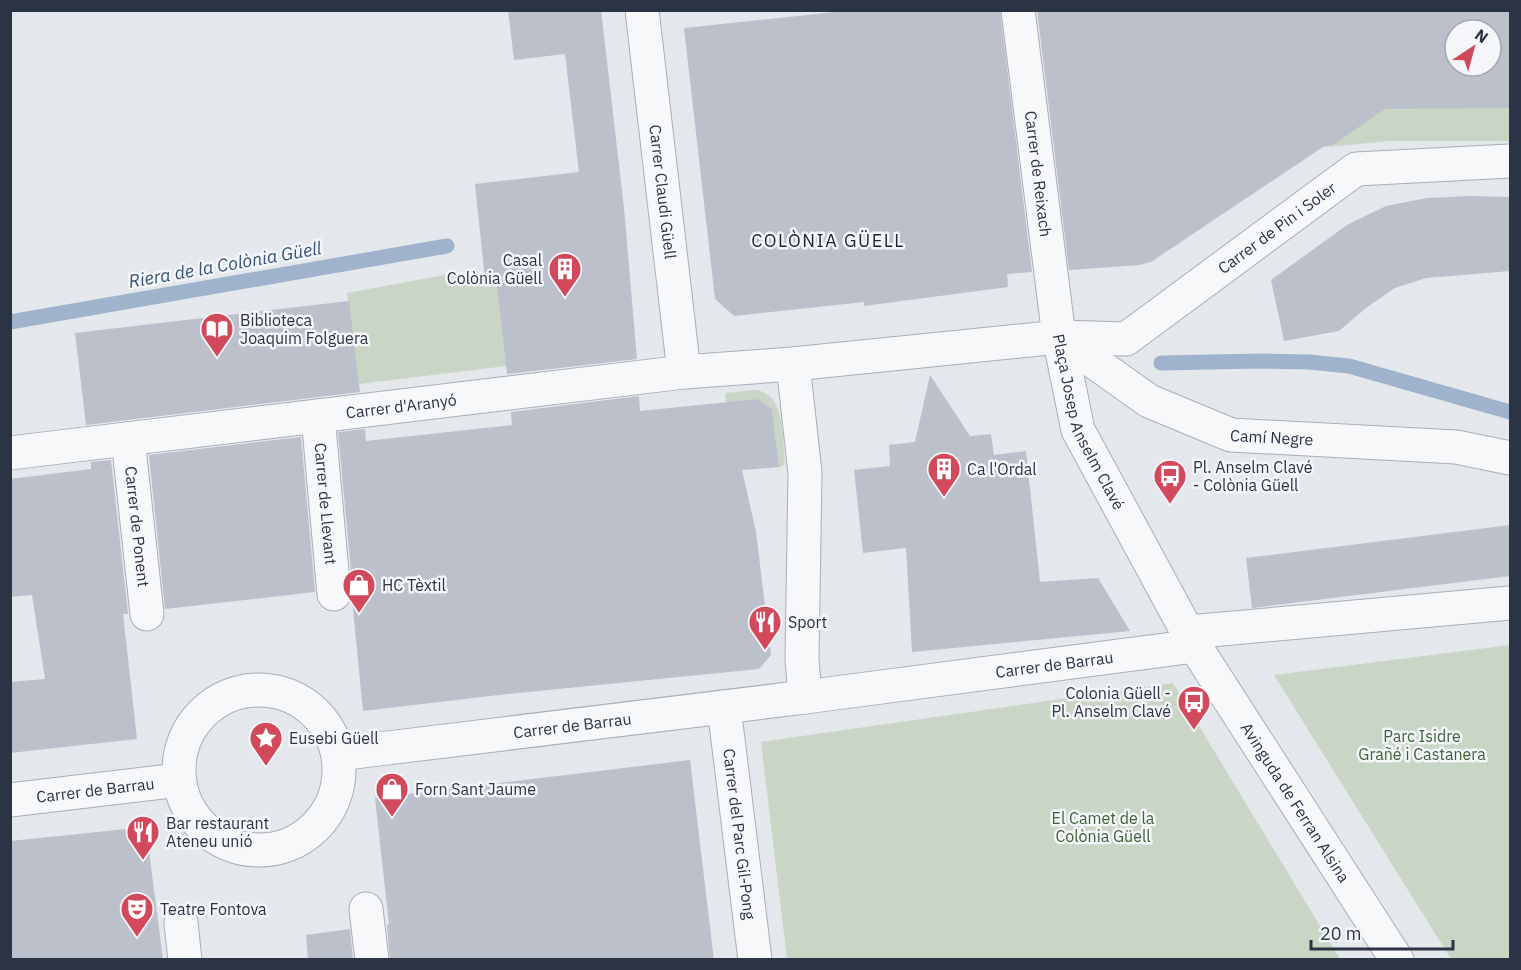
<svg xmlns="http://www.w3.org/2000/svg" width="1521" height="970" font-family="'IBM Plex Sans',sans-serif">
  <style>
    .green { fill: #c9d6c5 }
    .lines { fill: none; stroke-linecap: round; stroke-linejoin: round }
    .stream { stroke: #9fb4cc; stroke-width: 15 }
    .building { fill: #bbc0ca; fill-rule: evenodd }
    .minor-casing { stroke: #a9aeb7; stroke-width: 35 }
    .minor { stroke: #f7f8fa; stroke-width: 33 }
    .labels { text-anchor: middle; stroke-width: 5; stroke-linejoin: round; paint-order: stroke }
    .street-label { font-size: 16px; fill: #2b3445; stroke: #f4f6f9 }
    .poi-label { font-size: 16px; fill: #2b3445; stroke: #f4f6f9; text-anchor: start }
    .park-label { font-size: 16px; fill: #3f6138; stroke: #f4f6f9 }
    .neighbourhood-label { font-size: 18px; letter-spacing: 1.5px; fill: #1d2536; stroke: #f4f6f9 }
    .water-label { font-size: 18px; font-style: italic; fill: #34527a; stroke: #f4f6f9 }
  </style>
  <rect width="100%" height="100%" fill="#e4e7ec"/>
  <g class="green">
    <polygon points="1492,107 1510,108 1510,141 1387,141 1329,147 1381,111 1381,109"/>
    <polygon points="455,273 458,285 483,281 483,277 496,276 506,366 359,384 347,293"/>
    <path d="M756,390C786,394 782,438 785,462L783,466L779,467L772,409L758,399L726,403L725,393Z"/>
    <polygon points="1510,645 1510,959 1451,959 1274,675"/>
    <polygon points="1173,683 1340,959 787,959 761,742"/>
  </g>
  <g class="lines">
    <g class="stream">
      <polyline points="10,322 447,246"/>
      <polyline points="1161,363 1261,361 1309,362 1349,366 1510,412"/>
    </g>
  </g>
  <g class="building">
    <polygon points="508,10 601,10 624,208 637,359 507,374 496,279 485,280 475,184 579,172 565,54 514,60"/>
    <polygon points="854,10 1000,10 1032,272 1007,274 1008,287 864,306 864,302 734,316 715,299 684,28"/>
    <path d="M1037,10L1510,12V108L1385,109L1333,145L1323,147L1151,262L1139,265L1069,270ZM1455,30H1491V66H1455Z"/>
    <polygon points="1470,196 1510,197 1510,271 1426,278 1395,288 1366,308 1339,331 1284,341 1271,280 1347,225 1386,206 1427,198"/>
    <polygon points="349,301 360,392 86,425 75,333"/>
    <polygon points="930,375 970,436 991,434 994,455 1026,451 1040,582 1098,578 1130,631 912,652 906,548 863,553 854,470 890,466 889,445 915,442"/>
    <polygon points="639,396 640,411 758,399 772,409 779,467 742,470 756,532 771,655 759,669 507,694 363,711 352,599 353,592 338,432 365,429 366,441 512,425 511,412"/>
    <polygon points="301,437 315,592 165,609 149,455"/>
    <polygon points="111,460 128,614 123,614 137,739 10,753 10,682 45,679 32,595 10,597 10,479 91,469 91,462"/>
    <polygon points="1510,525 1510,576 1252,608 1246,558"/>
    <polygon points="690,760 714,960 390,960 387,925 389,924 375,798"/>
    <polygon points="146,827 163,960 10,960 10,841"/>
    <polygon points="350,929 353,960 308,960 306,935"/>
  </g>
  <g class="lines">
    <g class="minor-casing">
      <g id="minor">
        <path id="s1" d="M642,10L684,372"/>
        <path id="s2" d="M1018,10L1059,337L1078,430L1195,646L1397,960"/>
        <path id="s3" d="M1059,337L1149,401L1231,435L1456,447L1510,458"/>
        <polyline points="793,364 805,473 802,659 805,697"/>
        <path id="s4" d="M318,416L334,594"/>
        <path id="s5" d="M128,439L147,614"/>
        <path id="s6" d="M10,453L684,372L793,364L1059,337L1126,339L1356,169L1510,161"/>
        <polyline points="1189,632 1510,603"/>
        <circle cx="259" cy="770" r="80"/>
        <path id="s7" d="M724,707L755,960"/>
        <path id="s8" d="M338,754L805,697L1195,646"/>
        <path id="s9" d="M10,800L179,780"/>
        <polyline points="366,909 372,960"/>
        <polyline points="181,923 185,960"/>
      </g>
    </g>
    <use href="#minor" class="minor"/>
  </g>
  <defs>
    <g id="building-pin" transform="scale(1.725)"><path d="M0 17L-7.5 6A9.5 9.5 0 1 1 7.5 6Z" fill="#d1495b" stroke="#f4f6f9"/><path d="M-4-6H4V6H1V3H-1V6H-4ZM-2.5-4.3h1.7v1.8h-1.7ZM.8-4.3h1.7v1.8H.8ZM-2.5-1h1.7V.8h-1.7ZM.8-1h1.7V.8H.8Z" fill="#fff"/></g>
    <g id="library-pin" transform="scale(1.725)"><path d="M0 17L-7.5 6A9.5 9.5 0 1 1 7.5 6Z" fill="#d1495b" stroke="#f4f6f9"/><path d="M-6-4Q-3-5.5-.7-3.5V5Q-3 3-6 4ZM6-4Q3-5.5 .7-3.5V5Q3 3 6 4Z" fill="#fff"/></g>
    <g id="bus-pin" transform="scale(1.725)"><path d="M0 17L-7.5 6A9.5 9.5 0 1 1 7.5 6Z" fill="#d1495b" stroke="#f4f6f9"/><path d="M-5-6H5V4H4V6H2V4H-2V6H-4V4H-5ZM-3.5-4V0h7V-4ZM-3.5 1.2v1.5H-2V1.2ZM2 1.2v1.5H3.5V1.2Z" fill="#fff"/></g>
    <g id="shop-pin" transform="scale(1.725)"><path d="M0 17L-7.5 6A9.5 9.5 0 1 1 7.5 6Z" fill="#d1495b" stroke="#f4f6f9"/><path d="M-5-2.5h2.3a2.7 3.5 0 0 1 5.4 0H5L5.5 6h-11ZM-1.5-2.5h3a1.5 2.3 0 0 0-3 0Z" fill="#fff"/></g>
    <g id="restaurant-pin" transform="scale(1.725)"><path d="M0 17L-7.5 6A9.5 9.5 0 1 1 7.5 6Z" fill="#d1495b" stroke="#f4f6f9"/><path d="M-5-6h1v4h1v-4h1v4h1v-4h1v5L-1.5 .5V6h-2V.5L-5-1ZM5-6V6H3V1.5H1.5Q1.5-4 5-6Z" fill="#fff"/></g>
    <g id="sight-pin" transform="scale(1.725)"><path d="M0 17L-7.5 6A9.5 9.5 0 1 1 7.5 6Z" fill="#d1495b" stroke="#f4f6f9"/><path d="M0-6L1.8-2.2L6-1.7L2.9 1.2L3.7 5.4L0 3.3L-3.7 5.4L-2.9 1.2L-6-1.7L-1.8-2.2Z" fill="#fff"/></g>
    <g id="theatre-pin" transform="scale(1.725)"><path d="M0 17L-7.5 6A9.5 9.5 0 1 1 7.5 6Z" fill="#d1495b" stroke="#f4f6f9"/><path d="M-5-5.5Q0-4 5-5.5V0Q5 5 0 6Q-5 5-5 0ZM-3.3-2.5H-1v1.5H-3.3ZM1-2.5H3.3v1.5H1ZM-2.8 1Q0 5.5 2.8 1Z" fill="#fff"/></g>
  </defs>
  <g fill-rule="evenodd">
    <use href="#building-pin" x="565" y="269"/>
    <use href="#library-pin" x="217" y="329"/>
    <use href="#building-pin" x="944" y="469"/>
    <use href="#bus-pin" x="1170" y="476"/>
    <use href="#shop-pin" x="359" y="585"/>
    <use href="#restaurant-pin" x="765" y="622"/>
    <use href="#bus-pin" x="1194" y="702"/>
    <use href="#sight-pin" x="266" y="738"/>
    <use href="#shop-pin" x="392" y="789"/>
    <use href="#restaurant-pin" x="143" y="832"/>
    <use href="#theatre-pin" x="137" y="909"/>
  </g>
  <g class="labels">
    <g class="street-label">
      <text dy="6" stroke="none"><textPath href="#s2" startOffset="165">Carrer de Reixach</textPath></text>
      <text dy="6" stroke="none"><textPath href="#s1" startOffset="183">Carrer Claudi Güell</textPath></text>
      <text dy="6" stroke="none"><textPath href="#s6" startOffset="1310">Carrer de Pin i Soler</textPath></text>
      <text dy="6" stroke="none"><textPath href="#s6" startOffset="394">Carrer d'Aranyó</textPath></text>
      <text dy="6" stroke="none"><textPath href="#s2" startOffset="420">Plaça Josep Anselm Clavé</textPath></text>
      <text dy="6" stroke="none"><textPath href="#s3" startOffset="240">Camí Negre</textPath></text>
      <text dy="6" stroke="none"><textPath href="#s4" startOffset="88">Carrer de Llevant</textPath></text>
      <text dy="6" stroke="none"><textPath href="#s5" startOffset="88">Carrer de Ponent</textPath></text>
      <text dy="6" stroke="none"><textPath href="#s8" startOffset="722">Carrer de Barrau</textPath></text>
      <text dy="6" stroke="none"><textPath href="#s8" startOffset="236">Carrer de Barrau</textPath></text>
      <text dy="6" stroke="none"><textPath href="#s9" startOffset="86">Carrer de Barrau</textPath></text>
      <text dy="6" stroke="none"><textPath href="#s2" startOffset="856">Avinguda de Ferran Alsina</textPath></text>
      <text dy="6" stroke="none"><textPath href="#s7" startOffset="128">Carrer del Parc Gil-Pong</textPath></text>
    </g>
    <g class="poi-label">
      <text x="542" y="266" text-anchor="end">Casal<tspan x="542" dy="18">Colònia Güell</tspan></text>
      <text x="240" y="326">Biblioteca<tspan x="240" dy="18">Joaquim Folguera</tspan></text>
      <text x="1193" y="473">Pl. Anselm Clavé<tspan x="1193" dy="18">- Colònia Güell</tspan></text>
      <text x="967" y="475">Ca l'Ordal</text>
      <text x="382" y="591">HC Tèxtil</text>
      <text x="788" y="628">Sport</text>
      <text x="1171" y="699" text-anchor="end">Colonia Güell -<tspan x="1171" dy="18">Pl. Anselm Clavé</tspan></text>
      <text x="289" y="744">Eusebi Güell</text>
      <text x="415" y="795">Forn Sant Jaume</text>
      <text x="166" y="829">Bar restaurant<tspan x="166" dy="18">Ateneu unió</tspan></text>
      <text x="160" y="915">Teatre Fontova</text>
    </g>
    <g class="park-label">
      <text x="1422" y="742">Parc Isidre<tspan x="1422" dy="18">Grañé i Castanera</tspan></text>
      <text x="1103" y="824">El Camet de la<tspan x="1103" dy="18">Colònia Güell</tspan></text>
    </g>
    <g class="neighbourhood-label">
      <text x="828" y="247">COLÒNIA GÜELL</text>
    </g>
    <g class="water-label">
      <text transform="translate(225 265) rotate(-10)" y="6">Riera de la Colònia Güell</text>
    </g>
  </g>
  <rect width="1521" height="970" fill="none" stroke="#2b3445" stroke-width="24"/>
  <g transform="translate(1473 48) rotate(36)"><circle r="28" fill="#f4f6f9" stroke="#a4a8b1" stroke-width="1.5"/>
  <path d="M0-4.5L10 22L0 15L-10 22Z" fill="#d1495b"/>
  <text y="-9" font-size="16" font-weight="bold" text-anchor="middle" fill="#2b3445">N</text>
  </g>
  <path d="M1311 940v9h142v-9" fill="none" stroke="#2b3445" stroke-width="3"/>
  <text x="1320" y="940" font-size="18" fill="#2b3445" stroke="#f4f6f9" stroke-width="4.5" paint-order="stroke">20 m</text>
</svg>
